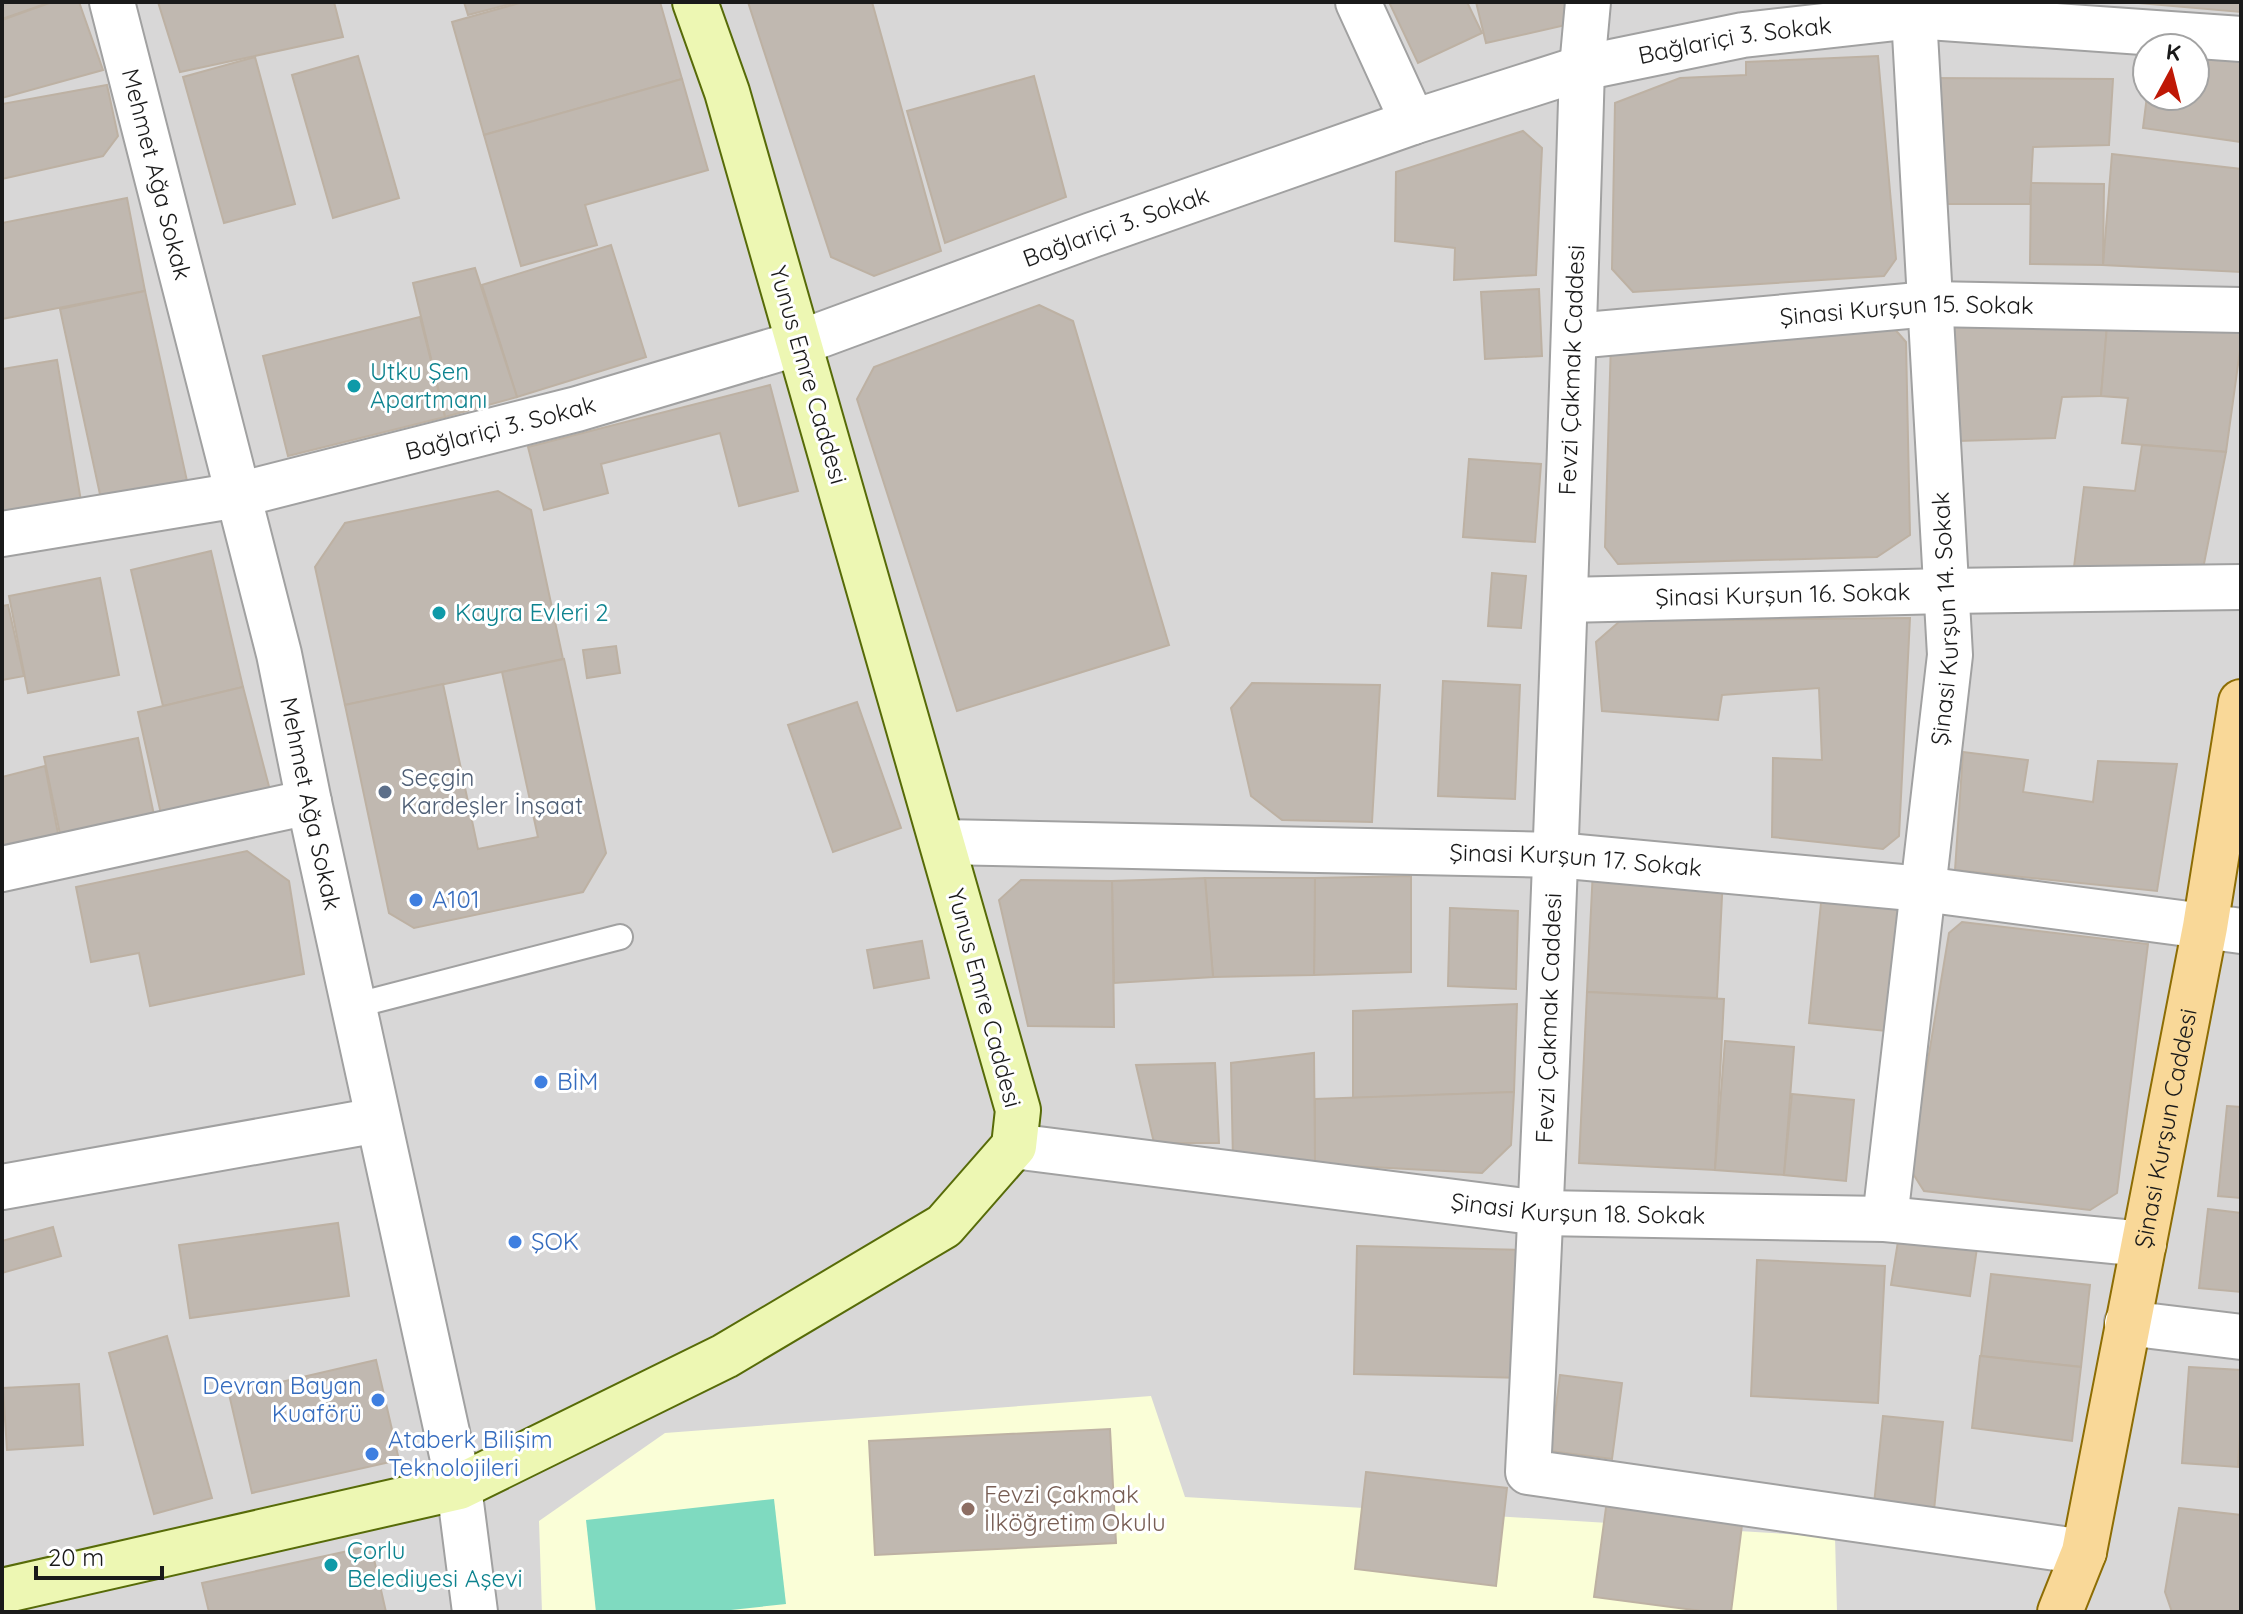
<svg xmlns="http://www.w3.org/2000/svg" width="2243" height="1614" font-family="Quicksand,sans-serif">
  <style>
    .residential { fill: #d8d7d7; fill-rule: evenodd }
    .education { fill: #fafed7 }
    .pitch { fill: #7fdac0 }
    .building { fill: #c0b8b0; stroke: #bdb1a3; stroke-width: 2 }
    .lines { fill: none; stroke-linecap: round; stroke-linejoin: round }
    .lane-casing { stroke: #a1a1a1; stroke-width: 28 }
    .street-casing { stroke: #a1a1a1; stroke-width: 48 }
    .secondary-casing { stroke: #576b08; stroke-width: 48 }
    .primary-casing { stroke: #8d6d04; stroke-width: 48 }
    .lane { stroke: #fff; stroke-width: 24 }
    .street { stroke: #fff; stroke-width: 44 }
    .secondary { stroke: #edf7b3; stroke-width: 44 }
    .primary { stroke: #f9d898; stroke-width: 44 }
    .culture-dot { fill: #0f9aa8; stroke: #fff; stroke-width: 3 }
    .service-dot { fill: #5c6f8a; stroke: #fff; stroke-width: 3 }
    .shop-dot { fill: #3f7fe0; stroke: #fff; stroke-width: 3 }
    .education-dot { fill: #8d6e63; stroke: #fff; stroke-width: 3 }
    .labels { text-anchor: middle; stroke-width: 6; stroke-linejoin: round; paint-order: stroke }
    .street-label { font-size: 24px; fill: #1a1a1a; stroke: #fff }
    .culture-label { font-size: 24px; fill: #0d838f; stroke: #fff; text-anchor: start }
    .service-label { font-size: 24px; fill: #4e5e75; stroke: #fff; text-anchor: start }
    .shop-label { font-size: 24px; fill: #366cbe; stroke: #fff; text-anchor: start }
    .education-label { font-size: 24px; fill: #785e54; stroke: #fff; text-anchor: start }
  </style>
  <rect width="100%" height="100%" fill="#ece9e0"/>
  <path class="residential" d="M2,2H2241V1612H2ZM2147,48H2195V96H2147Z"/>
  <polygon class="education" points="1151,1396 1185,1497 1835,1537 1837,1612 542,1612 539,1521 665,1433"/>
  <polygon class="pitch" points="774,1499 786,1604 712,1612 596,1612 586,1520"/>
  <g class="building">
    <polygon points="2,2 51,2 2,19"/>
    <polygon points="52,2 79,2 103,70 2,98 2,20"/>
    <polygon points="158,2 334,2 343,37 180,72"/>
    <polygon points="464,2 518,2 468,15"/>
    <polygon points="523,2 660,2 682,79 484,135 452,22"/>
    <polygon points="748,2 872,2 941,251 874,276 831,257"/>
    <polygon points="1389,2 1467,2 1482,33 1418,63"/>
    <polygon points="1476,2 1565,2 1570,24 1486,43"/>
    <polygon points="2127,2 2241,2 2241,12"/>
    <polygon points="2241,47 2241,142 2143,128 2147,96 2195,96 2195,48"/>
    <polygon points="358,56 399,198 333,218 292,75"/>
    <polygon points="1878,56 1896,259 1884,276 1633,292 1612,269 1615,103 1680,78 1746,75 1746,62"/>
    <polygon points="255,57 295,204 224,223 183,77"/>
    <polygon points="1034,76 1066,197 945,243 907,111"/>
    <polygon points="1924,78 2113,79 2109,145 2033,147 2030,204 1937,204"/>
    <polygon points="682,79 708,170 585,205 597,245 521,266 484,135"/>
    <polygon points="107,85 118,136 103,156 2,179 2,104"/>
    <polygon points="1523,131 1542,148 1536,275 1454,280 1455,248 1395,241 1396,172"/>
    <polygon points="2112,154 2241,169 2241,272 2103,265"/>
    <polygon points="2031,183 2104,184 2103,265 2030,264"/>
    <polygon points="127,198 145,291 2,319 2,223"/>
    <polygon points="611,245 646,357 517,397 482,285"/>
    <polygon points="475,268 517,397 445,417 413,283"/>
    <polygon points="1539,289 1542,356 1485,359 1481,292"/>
    <polygon points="145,291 187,481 101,499 60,309"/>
    <polygon points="1039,305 1073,321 1169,645 957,711 857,399 874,367"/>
    <polygon points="2108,314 2101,396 2062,397 2055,438 1958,441 1949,334 1963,316"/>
    <polygon points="2108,314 2241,329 2241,343 2226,452 2122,443 2128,398 2101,396"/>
    <polygon points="420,317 445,417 288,456 263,356"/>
    <polygon points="1892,326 1906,342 1910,535 1877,557 1618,564 1605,547 1611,341"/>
    <polygon points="57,360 81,501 2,514 2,369"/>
    <polygon points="770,385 798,491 739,506 720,433 601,464 608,493 544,510 528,447"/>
    <polygon points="2142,445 2226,452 2202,574 2074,567 2084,487 2135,491"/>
    <polygon points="1469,459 1541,464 1535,542 1463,537"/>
    <polygon points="498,491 531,510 563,659 345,705 315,567 345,523"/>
    <polygon points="211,551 243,687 163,706 131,570"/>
    <polygon points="1492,573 1526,576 1521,628 1488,626"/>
    <polygon points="100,578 119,675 28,693 9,596"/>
    <polygon points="8,605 24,676 2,680 2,606"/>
    <polygon points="1910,618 1899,836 1883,849 1772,837 1773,758 1822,760 1819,688 1722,695 1718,720 1602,711 1596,642 1620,621"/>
    <polygon points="616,646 620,673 587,678 583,650"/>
    <polygon points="564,659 606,853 583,892 414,928 389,913 345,705 443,684 478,849 538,837 502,672"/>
    <polygon points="1443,681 1520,685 1515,799 1438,796"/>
    <polygon points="1252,683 1380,685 1372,822 1282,820 1251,796 1231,708"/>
    <polygon points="243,687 272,798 161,814 138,712"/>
    <polygon points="857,702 901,828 833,852 788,725"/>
    <polygon points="138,738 154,815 60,834 44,757"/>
    <polygon points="1963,752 2028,760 2023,792 2093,802 2098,761 2177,764 2157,891 1955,870"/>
    <polygon points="45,766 60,844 2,856 2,777"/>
    <polygon points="247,851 289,881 304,974 150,1006 139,953 91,962 76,887"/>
    <polygon points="1593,869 1723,876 1717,998 1587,992"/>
    <polygon points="1411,876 1411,972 1314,975 1315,878"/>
    <polygon points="1205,878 1315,878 1314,975 1213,977"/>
    <polygon points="1205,878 1213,977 1114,983 1112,881"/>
    <polygon points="1021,880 1112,881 1114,1027 1028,1026 999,900"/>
    <polygon points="1822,893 1899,901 1886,1031 1809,1023"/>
    <polygon points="1450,908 1518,911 1516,989 1448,986"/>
    <polygon points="1962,922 2148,944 2117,1193 2090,1210 1924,1191 1910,1169 1949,933"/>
    <polygon points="922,941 929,978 874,988 867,950"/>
    <polygon points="1587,992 1724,999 1715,1170 1579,1163"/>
    <polygon points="1517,1004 1514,1092 1353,1098 1353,1011"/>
    <polygon points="1725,1041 1794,1047 1784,1175 1715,1170"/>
    <polygon points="1314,1053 1315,1164 1233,1161 1231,1063"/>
    <polygon points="1215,1063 1219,1143 1154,1143 1136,1065"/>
    <polygon points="1514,1092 1511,1145 1482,1173 1315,1164 1315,1099"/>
    <polygon points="1792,1094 1854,1100 1846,1181 1784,1175"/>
    <polygon points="2227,1106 2241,1107 2241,1198 2218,1196"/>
    <polygon points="2208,1209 2241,1213 2241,1292 2199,1288"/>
    <polygon points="338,1223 349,1296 190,1318 179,1245"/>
    <polygon points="53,1227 61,1256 2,1273 2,1241"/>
    <polygon points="1900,1229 1978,1241 1970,1296 1891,1285"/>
    <polygon points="1357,1246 1528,1250 1526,1378 1354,1374"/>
    <polygon points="1757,1260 1885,1266 1878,1403 1751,1396"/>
    <polygon points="1991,1274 2090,1285 2081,1367 1981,1356"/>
    <polygon points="167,1336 212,1498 154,1514 109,1353"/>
    <polygon points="1980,1356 2081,1367 2072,1441 1972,1428"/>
    <polygon points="376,1360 399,1460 252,1493 229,1394"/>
    <polygon points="2189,1367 2241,1370 2241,1417 2238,1467 2182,1463"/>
    <polygon points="1560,1375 1622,1383 1612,1459 1550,1451"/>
    <polygon points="79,1384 83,1445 7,1450 3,1388"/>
    <polygon points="1883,1416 1943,1422 1933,1520 1873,1514"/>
    <polygon points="1110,1429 1116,1543 875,1555 869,1441"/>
    <polygon points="1366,1472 1507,1488 1496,1586 1355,1569"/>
    <polygon points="1607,1500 1743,1517 1731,1612 1709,1612 1594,1597"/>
    <polygon points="2179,1508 2241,1515 2241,1612 2172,1612 2165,1592"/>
    <polygon points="371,1546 386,1612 209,1612 202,1583"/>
  </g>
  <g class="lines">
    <g class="lane-casing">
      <polyline id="lane" points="353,1006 620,937"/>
    </g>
    <g class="street-casing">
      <g id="street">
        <path id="s1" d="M112,2L279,654L309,802L459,1487L475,1612"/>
        <polyline points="1358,2 1413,122"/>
        <path d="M1588,2L1582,68C1568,536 1552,1004 1528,1472L2084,1552"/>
        <path id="s2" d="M1574,336L1930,304L2241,310"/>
        <path id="s3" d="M2,534L238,495L577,409L799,343L1092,235L1413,122L1582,68L1743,35L1914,16L2241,39"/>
        <path id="s4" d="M1565,600L1947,591L2241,587"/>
        <path id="s5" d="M942,842L1556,855L1923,889L2241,931"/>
        <polyline points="2,869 309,802"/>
        <path id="s6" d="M1014,1146L1541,1213L1885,1219L2144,1244"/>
        <polyline points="2,1187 378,1120"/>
        <path id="s7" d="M1885,1219L1950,655L1914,16L1916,2"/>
        <polyline points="2127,1323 2241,1337"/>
      </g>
    </g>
    <g class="secondary-casing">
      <polyline id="secondary" points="2,1591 459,1487 725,1356 944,1226 1014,1146 1018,1110 727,92 695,2"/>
    </g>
    <g class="primary-casing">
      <g id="primary">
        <path id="s8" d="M2060,1612L2084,1552L2205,927L2241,702"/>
      </g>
    </g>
    <use href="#lane" class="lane"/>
    <use href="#street" class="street"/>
    <use href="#secondary" class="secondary"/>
    <use href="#primary" class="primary"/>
  </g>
  <g class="culture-dot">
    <circle cx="354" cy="386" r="8"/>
    <circle cx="439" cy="613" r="8"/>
    <circle cx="331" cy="1565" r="8"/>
  </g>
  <circle class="service-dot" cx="385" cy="792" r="8"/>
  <g class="shop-dot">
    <circle cx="416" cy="900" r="8"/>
    <circle cx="541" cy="1082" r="8"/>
    <circle cx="515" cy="1242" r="8"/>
    <circle cx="378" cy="1400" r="8"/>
    <circle cx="372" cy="1454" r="8"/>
  </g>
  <circle class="education-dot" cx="968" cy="1509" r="8"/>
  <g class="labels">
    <g class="street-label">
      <text dy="8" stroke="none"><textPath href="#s3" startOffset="1806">Bağlariçi 3. Sokak</textPath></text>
      <text dy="8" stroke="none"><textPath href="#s1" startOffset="178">Mehmet Ağa Sokak</textPath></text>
      <text dy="8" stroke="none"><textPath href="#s3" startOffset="1158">Bağlariçi 3. Sokak</textPath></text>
      <text dy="8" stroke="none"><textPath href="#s2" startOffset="334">Şinasi Kurşun 15. Sokak</textPath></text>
      <text transform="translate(1572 370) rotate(-88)" y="8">Fevzi Çakmak Caddesi</text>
      <text transform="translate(808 375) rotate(74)" y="8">Yunus Emre Caddesi</text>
      <text dy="8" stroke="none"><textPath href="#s3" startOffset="510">Bağlariçi 3. Sokak</textPath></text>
      <text dy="8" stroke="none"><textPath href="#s4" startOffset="218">Şinasi Kurşun 16. Sokak</textPath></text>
      <text dy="8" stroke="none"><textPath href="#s7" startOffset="604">Şinasi Kurşun 14. Sokak</textPath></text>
      <text dy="8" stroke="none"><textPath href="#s1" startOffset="826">Mehmet Ağa Sokak</textPath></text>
      <text dy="8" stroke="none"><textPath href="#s5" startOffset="634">Şinasi Kurşun 17. Sokak</textPath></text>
      <text transform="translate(984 998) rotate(75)" y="8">Yunus Emre Caddesi</text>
      <text transform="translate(1549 1018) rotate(-88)" y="8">Fevzi Çakmak Caddesi</text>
      <text dy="8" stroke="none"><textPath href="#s8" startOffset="496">Şinasi Kurşun Caddesi</textPath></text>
      <text dy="8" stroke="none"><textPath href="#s6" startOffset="568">Şinasi Kurşun 18. Sokak</textPath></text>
    </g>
    <g class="culture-label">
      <text x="370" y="380">Utku Şen<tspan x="370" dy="28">Apartmanı</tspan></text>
      <text x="455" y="621">Kayra Evleri 2</text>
      <text x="347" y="1559">Çorlu<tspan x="347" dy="28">Belediyesi Aşevi</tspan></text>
    </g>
    <g class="service-label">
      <text x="401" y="786">Seçgin<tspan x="401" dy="28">Kardeşler İnşaat</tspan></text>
    </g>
    <g class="shop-label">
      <text x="432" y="908">A101</text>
      <text x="557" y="1090">BİM</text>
      <text x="531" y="1250">ŞOK</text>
      <text x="362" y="1394" text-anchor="end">Devran Bayan<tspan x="362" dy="28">Kuaförü</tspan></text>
      <text x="388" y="1448">Ataberk Bilişim<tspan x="388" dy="28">Teknolojileri</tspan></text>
    </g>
    <g class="education-label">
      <text x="984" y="1503">Fevzi Çakmak<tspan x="984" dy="28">İlköğretim Okulu</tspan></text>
    </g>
  </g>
  <rect width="2243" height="1614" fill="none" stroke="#1a1a1a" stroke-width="8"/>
  <g transform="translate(2171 72) rotate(7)"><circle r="38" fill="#ffffff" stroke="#a3a3a3" stroke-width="2"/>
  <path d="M0-6L14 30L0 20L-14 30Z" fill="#bf1806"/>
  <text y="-12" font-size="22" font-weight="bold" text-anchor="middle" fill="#1a1a1a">K</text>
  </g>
  <path d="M36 1566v12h126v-12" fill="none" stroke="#1a1a1a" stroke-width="4"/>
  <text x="48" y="1566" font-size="24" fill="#1a1a1a" stroke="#ffffff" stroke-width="6" paint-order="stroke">20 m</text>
</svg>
